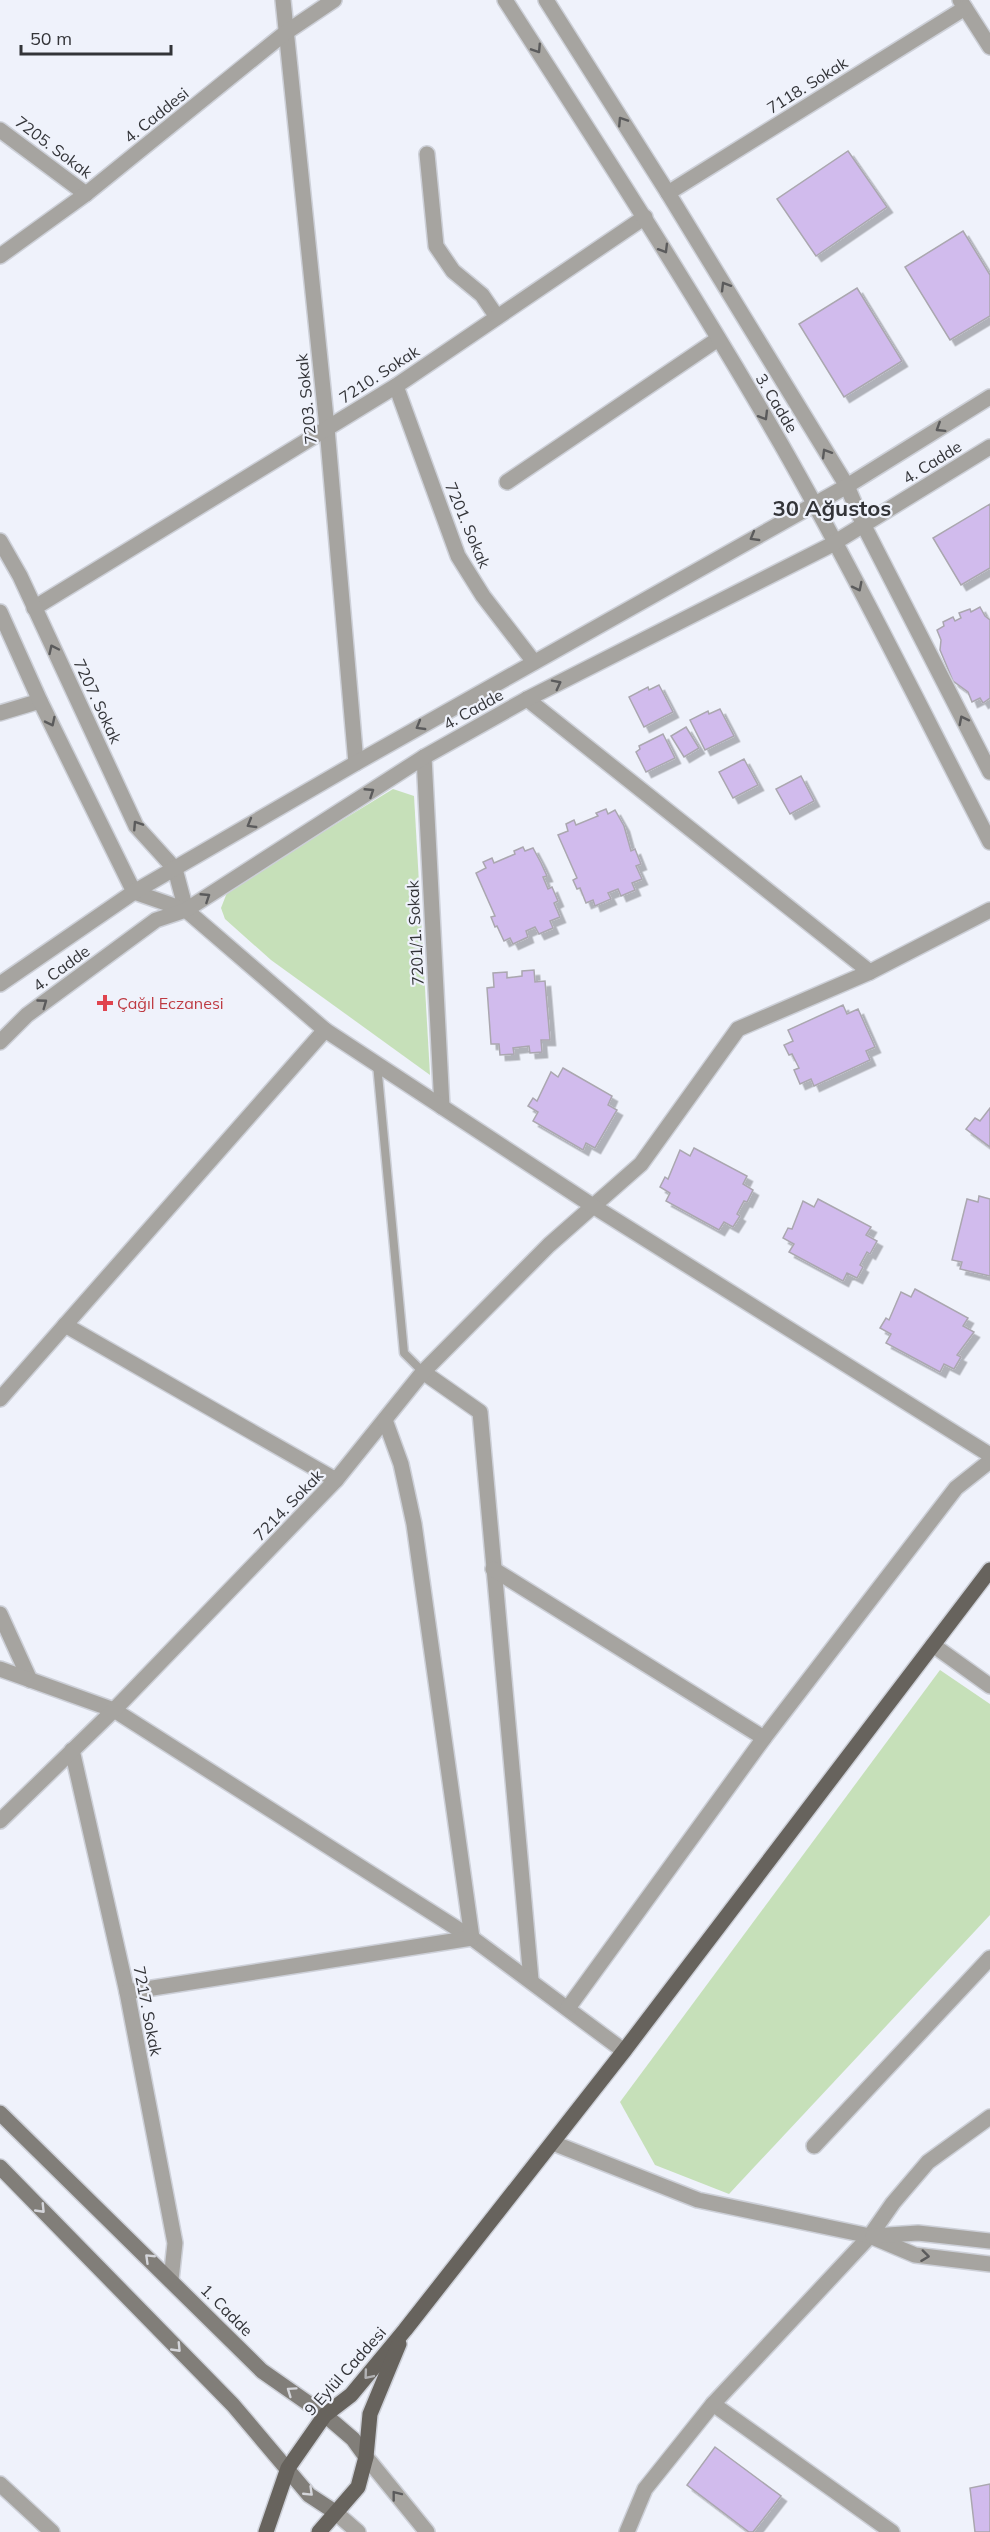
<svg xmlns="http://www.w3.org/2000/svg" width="990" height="2532" font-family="Mulish,sans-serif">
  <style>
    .green { fill: #c6e0b9 }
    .building { fill: #d1bbed; stroke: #aaa7af; stroke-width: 1.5; filter: url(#shadow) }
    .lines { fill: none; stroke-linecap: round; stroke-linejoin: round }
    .service-casing { stroke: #cdd0d8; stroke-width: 11 }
    .minor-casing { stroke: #cdd0d8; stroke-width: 18 }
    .tertiary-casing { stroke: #cdd0d8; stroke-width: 18 }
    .secondary-casing { stroke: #cdd0d8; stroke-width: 18 }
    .primary-casing { stroke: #cdd0d8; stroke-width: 18 }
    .service { stroke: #a6a4a0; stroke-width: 8 }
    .minor { stroke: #a6a4a0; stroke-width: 15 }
    .tertiary { stroke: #a6a4a0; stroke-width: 15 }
    .secondary { stroke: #817e79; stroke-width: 15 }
    .primary { stroke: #67635d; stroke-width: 15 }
    .oneway { stroke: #5b5b5c }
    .oneway2 { stroke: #d4d5da }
    .oneway3 { stroke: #b2b2b4 }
    .health-dot { fill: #e0444e; stroke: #eff2fb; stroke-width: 2 }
    .labels { text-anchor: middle; stroke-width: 4.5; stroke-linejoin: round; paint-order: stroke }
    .street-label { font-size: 16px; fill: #333438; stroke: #eff2fb }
    .health-label { font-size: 16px; fill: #be3a42; stroke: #eff2fb; text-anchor: start }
    .district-label { font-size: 22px; font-weight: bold; fill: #333438; stroke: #eff2fb }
  </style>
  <defs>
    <filter id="shadow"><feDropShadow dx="5.5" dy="5.5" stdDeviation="0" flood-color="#0004"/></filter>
  </defs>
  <rect width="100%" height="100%" fill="#eff2fb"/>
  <g class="green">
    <polygon points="393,789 414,796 430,1075 271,960 225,919 221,908 228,890"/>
    <polygon points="940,1670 990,1704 990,1915 729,2194 655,2165 620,2102"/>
  </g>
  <g class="building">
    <polygon points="848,151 887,207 816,256 777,199"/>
    <polygon points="963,231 990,275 990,316 950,340 905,267"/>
    <polygon points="857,288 902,361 844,397 799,324"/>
    <polygon points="990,504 990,568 961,585 933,538"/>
    <polygon points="980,607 985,616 990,620 990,698 983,703 980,698 972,702 968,692 953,681 940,650 941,640 937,630 944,626 943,622 953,617 955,621 961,618 959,613 970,609 971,612"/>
    <polygon points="659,685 673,712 644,727 629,697 648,687 649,690"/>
    <polygon points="720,709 734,736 705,750 690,720 708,711 709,714"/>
    <polygon points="686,727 699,748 684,757 671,736"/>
    <polygon points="663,734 675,758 646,772 636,752 640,749 639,746"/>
    <polygon points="744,759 758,785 733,798 719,772"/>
    <polygon points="801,776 814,801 790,814 776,789"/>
    <polygon points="606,809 608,814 615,810 624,826 631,851 635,849 641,864 636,866 642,879 632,883 635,890 621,896 618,889 608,893 611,899 595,906 593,900 586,903 580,888 577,889 573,880 577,878 558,835 568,831 566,824 574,820 576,825 598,816 596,813"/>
    <polygon points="523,847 525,851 533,848 541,863 547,876 543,877 548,889 552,887 558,901 554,903 560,917 550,921 553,928 539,934 535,927 526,931 528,937 513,944 510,938 504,941 497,926 495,927 491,917 495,916 476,873 486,868 483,862 492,858 494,863 515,854 514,851"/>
    <polygon points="534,970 535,982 545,981 550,1040 541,1040 542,1052 530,1053 529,1046 513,1048 514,1054 500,1055 499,1044 491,1044 487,988 494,987 493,973 507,972 507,978 522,976 522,971"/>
    <polygon points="843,1005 847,1014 858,1009 875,1047 866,1051 870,1060 814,1086 811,1079 800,1084 794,1070 799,1068 792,1054 789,1055 784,1045 793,1041 788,1030"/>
    <polygon points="563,1068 612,1096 608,1105 617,1110 595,1148 586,1143 583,1150 533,1121 538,1112 528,1106 533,1098 537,1101 551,1072 558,1077"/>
    <polygon points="990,1108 990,1147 966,1129 975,1118 980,1121"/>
    <polygon points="694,1148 747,1176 743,1184 753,1190 747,1202 744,1201 737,1214 740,1216 733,1227 724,1222 719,1230 666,1201 670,1193 660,1187 665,1177 668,1179 680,1150 690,1156"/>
    <polygon points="979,1196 990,1199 990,1276 960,1269 962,1262 952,1260 967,1199 978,1202"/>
    <polygon points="818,1199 871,1227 866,1235 877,1241 870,1254 867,1252 860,1265 863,1267 857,1278 847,1273 843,1281 789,1252 794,1244 783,1238 788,1228 792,1229 803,1201 814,1207"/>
    <polygon points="915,1289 968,1318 963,1326 974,1332 957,1355 961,1357 954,1369 944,1364 940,1372 886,1343 891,1334 880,1328 886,1318 889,1320 901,1292 911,1297"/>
    <polygon points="715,2447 781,2496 753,2532 749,2532 687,2485"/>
    <polygon points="990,2484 990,2532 975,2532 970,2488"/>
  </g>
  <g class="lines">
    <g class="service-casing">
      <polyline id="service" points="377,1064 404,1353 423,1372"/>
    </g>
    <g class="minor-casing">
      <g id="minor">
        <polyline points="283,0 327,428 356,763"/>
        <polyline points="960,0 990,47"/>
        <polyline points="0,130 86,194"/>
        <polyline points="427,154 436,246 453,271 482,295 497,317"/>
        <polyline points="668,193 965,8"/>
        <polyline points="396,386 458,556 483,596 534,662"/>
        <polyline points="507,482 718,339"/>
        <polyline points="34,608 396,386 645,217"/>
        <polyline points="527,699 870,972 990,910"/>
        <polyline points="0,713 40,701"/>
        <polyline points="424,757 442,1107"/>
        <polyline points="65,1325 336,1480"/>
        <polyline points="423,1372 480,1412 531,1980"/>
        <polyline points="0,1399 325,1030"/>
        <polyline points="493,1569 764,1738"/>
        <polyline points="0,1614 30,1680"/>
        <polyline points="933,1645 990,1686"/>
        <polyline points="0,1669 114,1710 472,1938 624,2051"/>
        <polyline points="72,1750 127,1992 175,2243 171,2280"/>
        <polyline points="0,1821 114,1710 336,1480 423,1372 549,1245 641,1164 738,1029 870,972"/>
        <polyline points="127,1992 472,1938 414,1524 401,1464 385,1420"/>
        <polyline points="568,2008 764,1738 956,1488 990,1461"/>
        <polyline points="814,2146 990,1958"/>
        <polyline points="713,2404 892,2532"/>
        <polyline points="0,2484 52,2532"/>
        <polyline points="627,2532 645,2489 713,2404 870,2236 893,2203 928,2162 990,2117"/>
      </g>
    </g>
    <g class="tertiary-casing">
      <g id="tertiary">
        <path d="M505,0C599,146 694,293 781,444C855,574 921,709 990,842"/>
        <polyline points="546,0 668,193 847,486 864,526 990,772"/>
        <polyline points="0,256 86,194 285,33 334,0"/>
        <polyline points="0,541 20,576 136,826 175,869 186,910 325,1030 593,1206 990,1455"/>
        <polyline points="0,612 40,701 134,892 186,910"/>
        <polyline points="0,984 134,892 356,763 847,486 990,397"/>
        <polyline points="0,1042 27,1015 156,920 186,910 424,757 527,699 829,546 990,447"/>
        <polyline points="553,2143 698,2200 870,2236 915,2255 990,2264"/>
        <polyline points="873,2236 918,2233 990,2241"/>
        <polyline points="366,2457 427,2532"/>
        <polyline points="335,2512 358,2532"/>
      </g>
    </g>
    <g class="secondary-casing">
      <g id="secondary">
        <polyline points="0,2113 262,2371 325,2415 353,2439 366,2457"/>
        <polyline points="0,2167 233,2405 309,2495 335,2512"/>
      </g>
    </g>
    <g class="primary-casing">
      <g id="primary">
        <polyline points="266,2532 288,2468 325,2415 351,2395 405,2330 624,2051 990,1570"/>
        <polyline points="319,2532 358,2487 366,2457 370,2414 399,2344"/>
      </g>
    </g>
    <use href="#service" class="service"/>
    <use href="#minor" class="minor"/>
    <use href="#tertiary" class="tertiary"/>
    <use href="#secondary" class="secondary"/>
    <use href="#primary" class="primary"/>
  </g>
  <defs><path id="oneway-chevron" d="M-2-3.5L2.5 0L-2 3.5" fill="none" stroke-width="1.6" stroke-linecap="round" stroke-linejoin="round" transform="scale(1.5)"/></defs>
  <g class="oneway">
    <use href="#oneway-chevron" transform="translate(537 49) rotate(57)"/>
    <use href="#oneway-chevron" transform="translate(622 121) rotate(-123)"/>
    <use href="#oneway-chevron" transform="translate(664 249) rotate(59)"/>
    <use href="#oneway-chevron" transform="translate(725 286) rotate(-121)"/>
    <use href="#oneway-chevron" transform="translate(764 416) rotate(59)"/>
    <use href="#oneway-chevron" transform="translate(940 428) rotate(148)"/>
    <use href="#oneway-chevron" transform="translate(826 453) rotate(-121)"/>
    <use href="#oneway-chevron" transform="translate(754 537) rotate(150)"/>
    <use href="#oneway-chevron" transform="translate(858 587) rotate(63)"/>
    <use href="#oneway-chevron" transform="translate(53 649) rotate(-115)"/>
    <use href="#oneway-chevron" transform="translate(557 684) rotate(-27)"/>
    <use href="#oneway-chevron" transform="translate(963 720) rotate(-117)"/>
    <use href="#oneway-chevron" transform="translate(51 722) rotate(64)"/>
    <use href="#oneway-chevron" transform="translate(420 726) rotate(150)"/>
    <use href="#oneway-chevron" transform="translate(370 792) rotate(-33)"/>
    <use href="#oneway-chevron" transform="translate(251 824) rotate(150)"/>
    <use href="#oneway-chevron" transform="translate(137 825) rotate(-123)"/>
    <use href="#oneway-chevron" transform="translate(206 897) rotate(-33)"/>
    <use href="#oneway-chevron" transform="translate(43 1003) rotate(-36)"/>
    <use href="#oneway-chevron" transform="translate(925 2256) rotate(7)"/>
    <use href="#oneway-chevron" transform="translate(396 2495) rotate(-128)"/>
  </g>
  <g class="oneway2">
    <use href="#oneway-chevron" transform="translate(41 2209) rotate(46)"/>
    <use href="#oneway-chevron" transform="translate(149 2258) rotate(-136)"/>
    <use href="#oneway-chevron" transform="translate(177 2348) rotate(46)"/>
    <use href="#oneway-chevron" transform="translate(291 2391) rotate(-145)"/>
    <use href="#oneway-chevron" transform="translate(309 2492) rotate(44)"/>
  </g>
  <use class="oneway3" href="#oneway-chevron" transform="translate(368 2375) rotate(130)"/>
  <path class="health-dot" d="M102 994h6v6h6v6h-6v6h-6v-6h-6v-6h6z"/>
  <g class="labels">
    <g class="street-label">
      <text transform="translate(807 85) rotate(-32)" y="6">7118. Sokak</text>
      <text transform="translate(156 115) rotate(-39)" y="6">4. Caddesi</text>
      <text transform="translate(54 147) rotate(37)" y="6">7205. Sokak</text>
      <text transform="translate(379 374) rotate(-33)" y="6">7210. Sokak</text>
      <text transform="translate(306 399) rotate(-96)" y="6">7203. Sokak</text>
      <text transform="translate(777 403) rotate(59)" y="6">3. Cadde</text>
      <text transform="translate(932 462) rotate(-32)" y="6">4. Cadde</text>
      <text transform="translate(468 525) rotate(67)" y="6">7201. Sokak</text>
      <text transform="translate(98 701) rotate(65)" y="6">7207. Sokak</text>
      <text transform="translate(473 709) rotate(-29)" y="6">4. Cadde</text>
      <text transform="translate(415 933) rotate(-93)" y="6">7201/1. Sokak</text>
      <text transform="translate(61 968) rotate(-36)" y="6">4. Cadde</text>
      <text transform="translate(288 1505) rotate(-46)" y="6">7214. Sokak</text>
      <text transform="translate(148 2011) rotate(79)" y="6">7217. Sokak</text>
      <text transform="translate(227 2310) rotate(45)" y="6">1. Cadde</text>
      <text transform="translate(345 2371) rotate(-48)" y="6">9 Eylül Caddesi</text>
    </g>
    <g class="health-label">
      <text x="117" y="1009">Çağıl Eczanesi</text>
    </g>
    <g class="district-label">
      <text x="832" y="516">30 Ağustos</text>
    </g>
  </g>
  <path d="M21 45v9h150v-9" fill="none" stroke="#333438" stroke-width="3"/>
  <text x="30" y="45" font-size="18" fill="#333438" stroke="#eff2fb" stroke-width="4.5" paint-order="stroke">50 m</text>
</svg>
